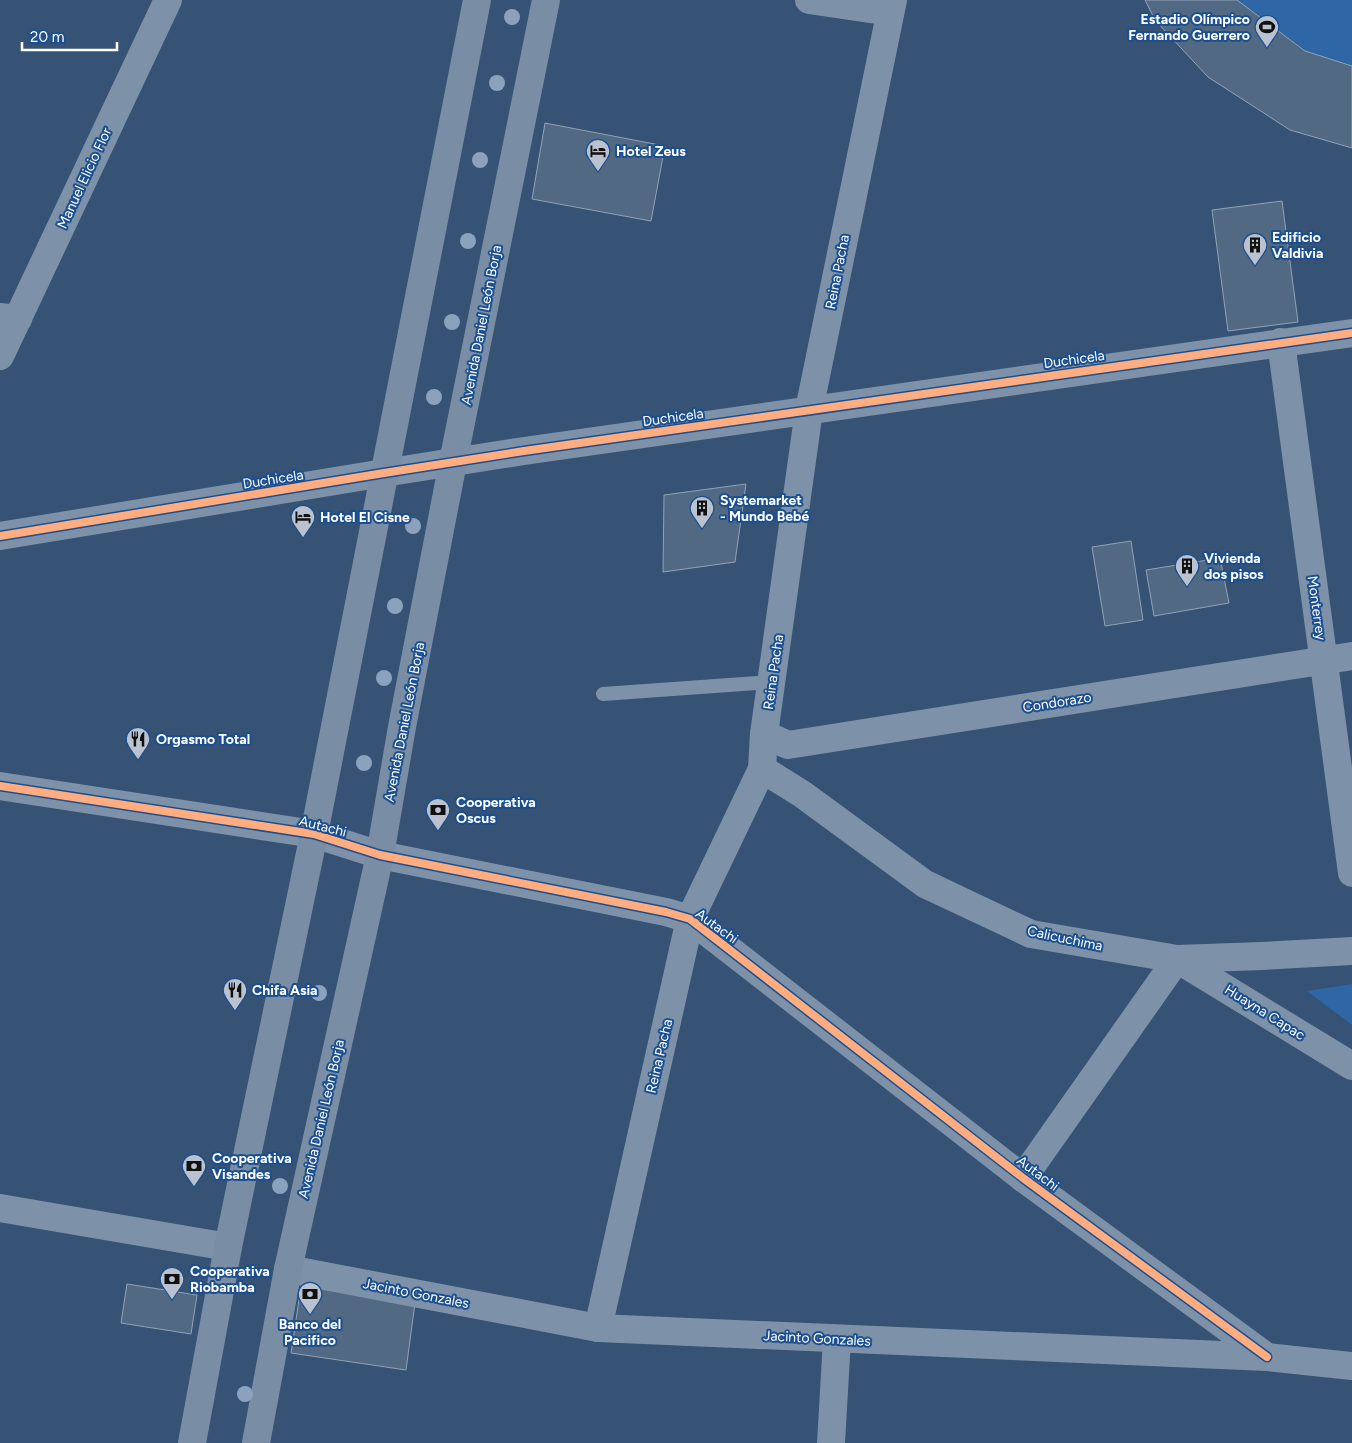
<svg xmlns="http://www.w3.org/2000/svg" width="1352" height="1443" font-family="Figtree,sans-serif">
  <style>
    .green { fill: #2f66a5 }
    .building { fill: #526984; stroke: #92a2b6 }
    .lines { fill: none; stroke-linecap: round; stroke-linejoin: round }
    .service { stroke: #7d92a8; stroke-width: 14 }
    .minor { stroke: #7d92a8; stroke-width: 28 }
    .tertiary { stroke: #7d92a8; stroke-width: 28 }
    .secondary { stroke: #798da4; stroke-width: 28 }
    .cycleway-casing { stroke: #1b4f8f; stroke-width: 11 }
    .cycleway { stroke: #ffac80; stroke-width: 8 }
    .tree { fill: #8aa2be }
    .labels { text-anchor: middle; stroke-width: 4; stroke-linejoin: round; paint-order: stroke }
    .poi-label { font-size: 14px; font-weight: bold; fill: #fff; stroke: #1b4f8f; text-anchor: start }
    .street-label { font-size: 14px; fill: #fff; stroke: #1b4f8f }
  </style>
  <rect width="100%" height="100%" fill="#365274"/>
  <g class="green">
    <polygon points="1145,0 1352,0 1352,148 1290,130 1208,77 1155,20"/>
    <polygon points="1352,984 1352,1025 1307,991"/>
  </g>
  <g class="building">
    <polygon points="1145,0 1237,0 1305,51 1352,66 1352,148 1290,130 1208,77 1155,20"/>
    <polygon points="545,123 665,146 651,221 532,199"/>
    <polygon points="1282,201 1298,322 1228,331 1212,210"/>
    <polygon points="746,484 735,562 663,572 664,495"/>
    <polygon points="1131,541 1143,620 1105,626 1092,547"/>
    <polygon points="1220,558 1229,603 1154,616 1146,570"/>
    <polygon points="127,1284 197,1295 191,1334 121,1323"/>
    <polygon points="301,1286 415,1303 406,1370 291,1353"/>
  </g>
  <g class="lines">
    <polyline class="service" points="603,694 771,682"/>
    <g class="minor">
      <polyline points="809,0 890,12"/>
      <polyline points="0,317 18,319"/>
      <polyline points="1281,342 1352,873"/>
      <polyline points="0,536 384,473 524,451 1352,333"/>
      <polyline points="764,734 788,745 1352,656"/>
      <polyline points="762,769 802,794 925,884 1031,934 1177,959 1262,956 1352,951"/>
      <polyline points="0,786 314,834 380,855 666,912 690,919 1023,1178 1267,1357"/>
      <polyline points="1177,959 1352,1066"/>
      <polyline points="1023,1178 1177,959"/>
      <polyline points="0,1208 228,1247"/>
      <polyline points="288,1269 598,1328 1267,1357 1352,1366"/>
      <polyline points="598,1328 690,919 762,769 764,734 809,410 893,0"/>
      <polyline points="831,1443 837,1339"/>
    </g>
    <polyline class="tertiary" points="0,356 168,0"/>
    <g class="secondary">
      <polyline points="192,1443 228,1247 314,834 477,0"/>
      <polyline points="256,1443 288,1269 380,855 402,727 453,462 546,0"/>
    </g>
    <g class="cycleway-casing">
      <g id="cycleway">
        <polyline points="0,536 384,473 524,451 1352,333"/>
        <polyline points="0,786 314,834 380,855 666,912 690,919 1023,1178 1267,1357"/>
      </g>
    </g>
    <use href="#cycleway" class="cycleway"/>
  </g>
  <g class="tree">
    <circle cx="512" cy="17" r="8"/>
    <circle cx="497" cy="83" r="8"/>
    <circle cx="480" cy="160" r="8"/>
    <circle cx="468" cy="241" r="8"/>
    <circle cx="452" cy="322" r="8"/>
    <circle cx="434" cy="397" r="8"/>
    <circle cx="413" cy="526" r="8"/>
    <circle cx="395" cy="606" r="8"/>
    <circle cx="384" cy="678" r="8"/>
    <circle cx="364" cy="763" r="8"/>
    <circle cx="319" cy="993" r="8"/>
    <circle cx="280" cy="1186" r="8"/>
    <circle cx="245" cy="1394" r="8"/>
  </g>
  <defs>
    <g id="stadium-pin" transform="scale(1.25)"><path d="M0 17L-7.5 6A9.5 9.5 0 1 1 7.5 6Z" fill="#b9c2ce" stroke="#1b4f8f"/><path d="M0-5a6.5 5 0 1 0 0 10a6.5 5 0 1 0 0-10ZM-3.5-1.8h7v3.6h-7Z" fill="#111"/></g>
    <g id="hotel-pin" transform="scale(1.25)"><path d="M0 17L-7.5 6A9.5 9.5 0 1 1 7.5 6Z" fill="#b9c2ce" stroke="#1b4f8f"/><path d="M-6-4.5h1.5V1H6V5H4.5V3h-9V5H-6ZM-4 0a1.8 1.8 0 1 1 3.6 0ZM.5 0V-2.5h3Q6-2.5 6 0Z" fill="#111"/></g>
    <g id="building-pin" transform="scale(1.25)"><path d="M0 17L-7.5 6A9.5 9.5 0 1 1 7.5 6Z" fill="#b9c2ce" stroke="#1b4f8f"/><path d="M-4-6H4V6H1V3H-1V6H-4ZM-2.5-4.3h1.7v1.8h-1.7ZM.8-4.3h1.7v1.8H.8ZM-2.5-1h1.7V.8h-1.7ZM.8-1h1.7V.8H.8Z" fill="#111"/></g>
    <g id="restaurant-pin" transform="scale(1.25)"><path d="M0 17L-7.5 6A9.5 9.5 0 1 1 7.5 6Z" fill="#b9c2ce" stroke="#1b4f8f"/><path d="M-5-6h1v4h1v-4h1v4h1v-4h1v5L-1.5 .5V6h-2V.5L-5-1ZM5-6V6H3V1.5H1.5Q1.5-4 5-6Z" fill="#111"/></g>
    <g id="bank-pin" transform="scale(1.25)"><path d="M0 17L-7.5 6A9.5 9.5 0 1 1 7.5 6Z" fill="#b9c2ce" stroke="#1b4f8f"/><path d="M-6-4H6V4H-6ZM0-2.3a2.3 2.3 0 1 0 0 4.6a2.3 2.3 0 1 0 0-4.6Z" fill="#111"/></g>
  </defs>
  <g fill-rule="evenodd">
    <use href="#stadium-pin" x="1267" y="27"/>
    <use href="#hotel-pin" x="598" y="151"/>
    <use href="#building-pin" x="1255" y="245"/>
    <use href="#building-pin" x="702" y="508"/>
    <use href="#hotel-pin" x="303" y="517"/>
    <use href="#building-pin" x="1187" y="566"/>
    <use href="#restaurant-pin" x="138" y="739"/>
    <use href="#bank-pin" x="438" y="810"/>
    <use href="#restaurant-pin" x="235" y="990"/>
    <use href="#bank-pin" x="194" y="1166"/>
    <use href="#bank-pin" x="172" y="1279"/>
    <use href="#bank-pin" x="310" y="1294"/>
  </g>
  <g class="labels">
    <g class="poi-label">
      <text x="1250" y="24" text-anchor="end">Estadio Olímpico<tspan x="1250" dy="16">Fernando Guerrero</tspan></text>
      <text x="616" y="156">Hotel Zeus</text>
      <text x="1272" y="242">Edificio<tspan x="1272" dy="16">Valdivia</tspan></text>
      <text x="720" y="505">Systemarket<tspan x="720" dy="16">- Mundo Bebé</tspan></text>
      <text x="320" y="522">Hotel El Cisne</text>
      <text x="1204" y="563">Vivienda<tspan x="1204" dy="16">dos pisos</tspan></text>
      <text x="156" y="744">Orgasmo Total</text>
      <text x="456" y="807">Cooperativa<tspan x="456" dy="16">Oscus</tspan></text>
      <text x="252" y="995">Chifa Asia</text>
      <text x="212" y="1163">Cooperativa<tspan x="212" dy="16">Visandes</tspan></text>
      <text x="190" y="1276">Cooperativa<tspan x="190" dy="16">Riobamba</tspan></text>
      <text x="310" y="1329" text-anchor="middle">Banco del<tspan x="310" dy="16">Pacifico</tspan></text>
    </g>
    <g class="street-label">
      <text transform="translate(84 178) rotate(-65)" y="5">Manuel Elicio Flor</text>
      <text transform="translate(837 272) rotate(-79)" y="5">Reina Pacha</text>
      <text transform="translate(481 325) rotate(-79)" y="5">Avenida Daniel León Borja</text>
      <text transform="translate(1074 359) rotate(-8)" y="5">Duchicela</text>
      <text transform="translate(673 417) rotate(-8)" y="5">Duchicela</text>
      <text transform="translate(273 479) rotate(-9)" y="5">Duchicela</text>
      <text transform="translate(1317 608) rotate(82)" y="5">Monterrey</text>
      <text transform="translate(773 672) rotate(-82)" y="5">Reina Pacha</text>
      <text transform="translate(1057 702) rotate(-9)" y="5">Condorazo</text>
      <text transform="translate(404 722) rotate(-79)" y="5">Avenida Daniel León Borja</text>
      <text transform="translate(323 826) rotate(14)" y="5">Autachi</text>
      <text transform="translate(717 926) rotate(36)" y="5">Autachi</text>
      <text transform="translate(1065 938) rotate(12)" y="5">Calicuchima</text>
      <text transform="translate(1265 1012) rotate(32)" y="5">Huayna Capac</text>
      <text transform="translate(659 1056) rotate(-77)" y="5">Reina Pacha</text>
      <text transform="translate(321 1119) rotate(-77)" y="5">Avenida Daniel León Borja</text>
      <text transform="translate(1038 1173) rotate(37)" y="5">Autachi</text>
      <text transform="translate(416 1293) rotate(11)" y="5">Jacinto Gonzales</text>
      <text transform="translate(817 1338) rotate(3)" y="5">Jacinto Gonzales</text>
    </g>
  </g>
  <path d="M22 42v8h95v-8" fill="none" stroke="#ffffff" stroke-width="2.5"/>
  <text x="30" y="42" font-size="15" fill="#ffffff" stroke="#1b4f8f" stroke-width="4" paint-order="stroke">20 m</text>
</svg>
